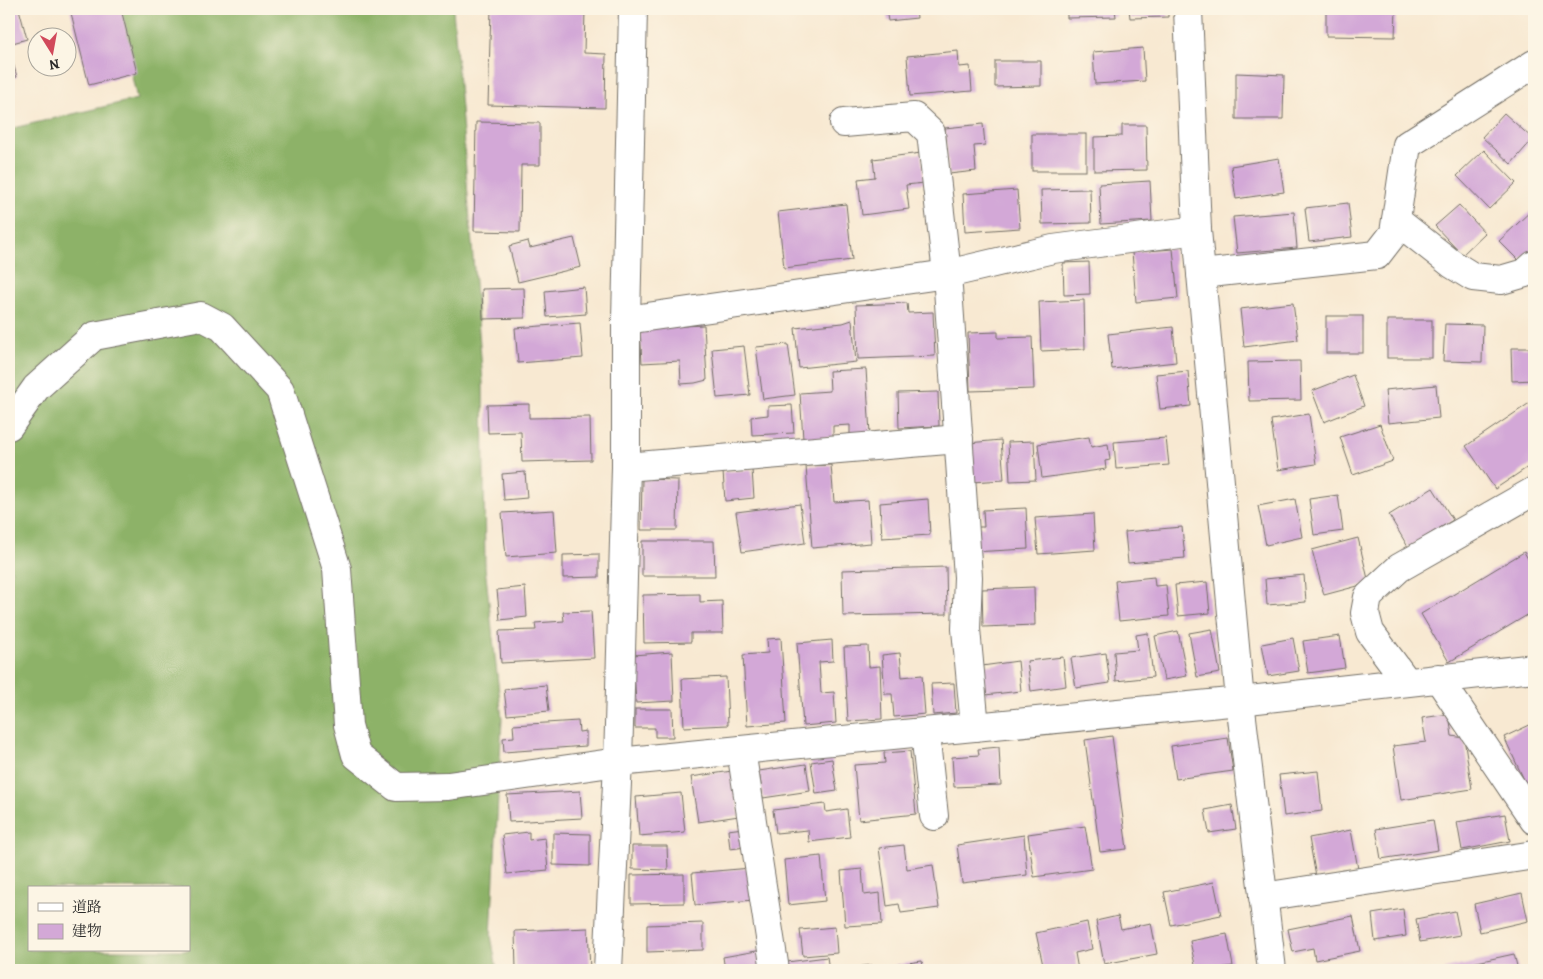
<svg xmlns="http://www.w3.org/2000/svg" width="1543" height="979" font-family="Alegreya,'Noto Serif JP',serif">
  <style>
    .forest { fill: #8db267; stroke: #5c6e49; fill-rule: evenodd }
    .building { fill: #d3a8d7 }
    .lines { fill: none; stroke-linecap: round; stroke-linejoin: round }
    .street-casing { stroke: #736e65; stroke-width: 30 }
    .street { stroke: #fff; stroke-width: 28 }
  </style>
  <rect width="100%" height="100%" fill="#fcf5e5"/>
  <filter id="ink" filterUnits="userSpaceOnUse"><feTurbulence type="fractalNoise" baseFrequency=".02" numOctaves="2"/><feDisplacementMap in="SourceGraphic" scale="10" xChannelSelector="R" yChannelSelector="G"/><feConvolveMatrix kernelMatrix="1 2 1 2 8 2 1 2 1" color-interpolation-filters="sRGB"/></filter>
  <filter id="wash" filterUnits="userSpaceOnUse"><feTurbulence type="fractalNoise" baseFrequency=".0096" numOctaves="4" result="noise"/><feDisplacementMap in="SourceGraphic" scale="20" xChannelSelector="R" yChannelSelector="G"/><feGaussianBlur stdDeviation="1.12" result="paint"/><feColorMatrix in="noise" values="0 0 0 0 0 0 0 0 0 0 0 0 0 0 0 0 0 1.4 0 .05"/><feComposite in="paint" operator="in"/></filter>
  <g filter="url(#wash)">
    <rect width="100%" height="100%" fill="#f8e9d2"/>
    <path class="forest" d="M117,9H453L483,382L485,567L502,719L491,936L497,970H9V583L12,570H9V129L137,99ZM29,888H189V950H29Z"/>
    <g id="blocks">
      <g class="building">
        <polygon points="9,9 19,9 27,39 9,44"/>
        <polygon points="70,9 121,9 137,73 89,85"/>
        <polygon points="491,9 585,9 584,53 606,54 605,108 488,105"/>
        <polygon points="886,9 916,9 917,18 888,21"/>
        <polygon points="1067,9 1115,9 1116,17 1067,18"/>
        <polygon points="1129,9 1168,9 1168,17 1130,18"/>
        <polygon points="1326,9 1396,9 1395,37 1326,36"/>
        <polygon points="9,48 17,77 9,79"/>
        <polygon points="1143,48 1145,81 1095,84 1093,52"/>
        <polygon points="958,51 959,67 970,66 972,91 910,96 907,56"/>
        <polygon points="995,61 1041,61 1041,86 995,87"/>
        <polygon points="1236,73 1284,75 1283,119 1236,119"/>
        <polygon points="1504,113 1533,139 1511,164 1482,137"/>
        <polygon points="476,122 540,123 540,165 521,165 520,232 474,231"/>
        <polygon points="983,124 985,145 974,146 976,171 949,174 945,128"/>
        <polygon points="1122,125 1146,125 1147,170 1094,171 1094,137 1122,136"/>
        <rect x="1032" y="134" width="54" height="37"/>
        <polygon points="1484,150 1516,183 1489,209 1457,176"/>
        <polygon points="921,153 924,183 906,185 909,209 862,215 858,179 875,177 873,159"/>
        <polygon points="1279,158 1284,192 1236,199 1231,166"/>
        <polygon points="1150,181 1152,221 1101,224 1099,184"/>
        <polygon points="1090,189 1091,223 1042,224 1041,190"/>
        <polygon points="1017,190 1020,228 965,232 963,194"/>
        <polygon points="1348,203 1352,237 1309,242 1305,208"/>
        <polygon points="846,204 852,260 784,268 778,212"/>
        <polygon points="1459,205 1485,233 1462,255 1435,226"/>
        <polygon points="1534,208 1534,247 1519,261 1499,241"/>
        <polygon points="1294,212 1297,248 1237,253 1233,217"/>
        <polygon points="574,238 581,267 518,282 509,246 528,241 530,248"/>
        <polygon points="1173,249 1178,298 1136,302 1132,252"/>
        <polygon points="1089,262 1090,294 1064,295 1063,263"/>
        <polygon points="584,287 586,314 547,317 545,291"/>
        <polygon points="524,288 525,318 483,319 482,289"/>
        <polygon points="1084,300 1085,349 1041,351 1039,302"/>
        <polygon points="907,303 908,313 933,312 935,356 858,359 856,305"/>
        <polygon points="1293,303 1298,340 1244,347 1240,309"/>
        <rect x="1326" y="316" width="37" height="37"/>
        <polygon points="852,320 856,362 799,368 795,328 843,323"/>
        <rect x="1387" y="320" width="45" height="38"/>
        <polygon points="580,323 583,358 518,363 515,328"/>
        <polygon points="1445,324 1483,325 1482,362 1443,361"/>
        <polygon points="704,325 707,380 695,383 681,384 680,361 642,363 640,328"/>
        <polygon points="1173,327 1176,362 1112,369 1108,334"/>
        <polygon points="998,332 998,338 1032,337 1034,389 970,391 968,333"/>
        <polygon points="788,344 795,395 763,399 756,347"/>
        <polygon points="744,346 750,395 717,398 712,349"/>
        <polygon points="1511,348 1534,348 1534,380 1512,381"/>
        <polygon points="1300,361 1301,400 1249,401 1248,362"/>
        <polygon points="866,369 870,434 850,435 850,425 833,426 833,437 803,439 800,393 830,391 829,371"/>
        <polygon points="1188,371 1191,406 1160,409 1156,374"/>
        <polygon points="1353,375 1364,406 1324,422 1312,391"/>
        <polygon points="1436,385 1439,418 1388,423 1385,390"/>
        <polygon points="938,392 939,426 899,428 898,393"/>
        <polygon points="1534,400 1534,463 1495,489 1466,446"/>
        <polygon points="529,404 529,418 590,417 591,460 522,462 521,432 488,433 487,405"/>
        <polygon points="792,405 794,433 752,435 751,417 768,415 768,406"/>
        <polygon points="1309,414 1316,464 1278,470 1271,420"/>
        <polygon points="1380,424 1393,461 1353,475 1340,437"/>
        <polygon points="1089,437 1091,447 1108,444 1110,460 1105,461 1106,469 1042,478 1038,444"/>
        <polygon points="1166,438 1169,465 1116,469 1114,442"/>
        <polygon points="1001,440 1004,480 971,482 968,443"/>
        <polygon points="1034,441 1036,480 1010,481 1008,442"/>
        <polygon points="831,465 834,502 868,500 871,543 812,548 806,466"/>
        <polygon points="752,470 754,498 725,501 723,472"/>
        <polygon points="525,472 527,498 504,500 502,474"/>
        <polygon points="642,479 678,480 677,530 641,530"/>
        <polygon points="1433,488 1453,520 1408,547 1389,515"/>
        <polygon points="1338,495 1343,531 1314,535 1309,499"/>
        <polygon points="928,499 930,535 882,538 880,503"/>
        <polygon points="1295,499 1302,537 1266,545 1258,506"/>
        <polygon points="800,504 805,543 742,552 736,512"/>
        <polygon points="1026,508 1028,549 972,552 971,527 984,527 983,510"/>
        <polygon points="554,510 557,553 506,557 502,513"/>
        <polygon points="1093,514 1095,550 1038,554 1035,518"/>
        <polygon points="1182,527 1185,558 1128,563 1125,532"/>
        <polygon points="1358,538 1369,583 1324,595 1312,550"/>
        <polygon points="642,541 714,541 715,576 642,576"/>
        <polygon points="1524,552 1534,569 1534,611 1449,662 1421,614"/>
        <polygon points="599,554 599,577 563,578 563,555"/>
        <polygon points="946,567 947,614 843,616 842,570"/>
        <polygon points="1304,575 1306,602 1267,605 1265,579"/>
        <polygon points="1154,577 1155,586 1166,585 1169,616 1119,621 1115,581"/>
        <polygon points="1207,582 1210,613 1178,616 1175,585"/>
        <polygon points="525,587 527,617 500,620 497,590"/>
        <polygon points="1034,587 1035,625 983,627 982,589"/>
        <polygon points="700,594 700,602 722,601 723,633 691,633 691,642 644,643 643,595"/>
        <polygon points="591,611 594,658 501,663 499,631 536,630 535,623 564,621 563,612"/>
        <polygon points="1212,629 1220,673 1197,677 1189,633"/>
        <polygon points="1178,631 1187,676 1164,680 1155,636"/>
        <polygon points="1148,633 1153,677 1116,681 1114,652 1138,650 1136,635"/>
        <polygon points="1340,636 1345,668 1308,673 1303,641"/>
        <polygon points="781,638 786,723 747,726 743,655 768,653 767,639"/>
        <polygon points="1293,638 1299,671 1268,676 1262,644"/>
        <polygon points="832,640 833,661 819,662 821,693 834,692 836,723 803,726 797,643"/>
        <polygon points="868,646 869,667 880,666 882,719 848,721 844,647"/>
        <polygon points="672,652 674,701 636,703 633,655"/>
        <polygon points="900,653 902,677 922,675 925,714 894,717 892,694 885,694 882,655"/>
        <polygon points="1106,653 1110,683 1076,688 1071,658"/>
        <polygon points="1063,657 1066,686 1031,691 1027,661"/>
        <polygon points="1018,661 1021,691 985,695 982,666"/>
        <polygon points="726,677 728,725 684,727 682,679"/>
        <polygon points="954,683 956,713 933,715 931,684"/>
        <polygon points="546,685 549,711 507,715 504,689"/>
        <polygon points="635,709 672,709 673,737 655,737 655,728 635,728"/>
        <polygon points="1449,714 1452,736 1464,738 1472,789 1401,800 1393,746 1426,742 1422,718"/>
        <polygon points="578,721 579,732 586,731 586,746 504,752 503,738 514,737 513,725"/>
        <polygon points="1534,723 1534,801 1504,737"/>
        <polygon points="1112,736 1127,849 1100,852 1085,740"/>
        <polygon points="1228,738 1233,771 1176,779 1171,746"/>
        <polygon points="999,747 1001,785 954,787 952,757 979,755 978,749"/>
        <polygon points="910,751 916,814 859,820 854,765 885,763 884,753"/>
        <polygon points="832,759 837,791 816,794 811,762"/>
        <polygon points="806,764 810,791 763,798 759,771"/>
        <polygon points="732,771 739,816 698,822 691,777"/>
        <polygon points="1318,771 1322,811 1284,816 1279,775"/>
        <polygon points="580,791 582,818 509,822 507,795"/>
        <polygon points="681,793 685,832 639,836 636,797"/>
        <polygon points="825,804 826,812 847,809 850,837 809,842 808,830 776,833 773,810"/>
        <polygon points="1232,805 1236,829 1209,833 1205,810"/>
        <polygon points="1505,814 1510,841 1462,850 1457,822"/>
        <polygon points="1433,820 1438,850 1381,859 1376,829"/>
        <polygon points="1085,826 1092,869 1034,877 1028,834"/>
        <polygon points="743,828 746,847 730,849 728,830"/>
        <polygon points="1351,830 1358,869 1316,877 1309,838"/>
        <polygon points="529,832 529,840 545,838 548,870 507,874 502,835"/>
        <polygon points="553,833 590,834 590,866 553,865"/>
        <polygon points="1024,835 1027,875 962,883 957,845"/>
        <polygon points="904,845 907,869 933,865 939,908 901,913 899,904 887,906 879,848"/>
        <polygon points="632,846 667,846 668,870 632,869"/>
        <polygon points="821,856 825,901 788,905 784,860"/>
        <polygon points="751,868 754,900 695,905 692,873"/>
        <polygon points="862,869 864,895 880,893 882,924 845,926 841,871"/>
        <polygon points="684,874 684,903 631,904 631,875"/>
        <polygon points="1214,882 1221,915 1171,925 1164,892"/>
        <polygon points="1522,893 1528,921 1480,932 1474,904"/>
        <polygon points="1403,909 1406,936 1375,941 1372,914"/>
        <polygon points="1455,911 1460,935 1420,942 1416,919"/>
        <polygon points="1118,916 1121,929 1151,923 1157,954 1104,964 1096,921"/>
        <polygon points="1353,916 1360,951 1315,960 1313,948 1293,952 1288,929"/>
        <polygon points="1087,922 1092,949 1075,953 1078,970 1044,970 1036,933"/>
        <polygon points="703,923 703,950 647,952 647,925"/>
        <polygon points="835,927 837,953 803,956 800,930"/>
        <polygon points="588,928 590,970 516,970 515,931"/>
        <polygon points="1227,934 1233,966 1207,970 1196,970 1190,941"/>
        <polygon points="762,950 766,970 725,970 723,957"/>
        <polygon points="1514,954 1518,970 1445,970 1445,969"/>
        <polygon points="827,957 829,970 788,970 787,962"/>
        <polygon points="922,961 924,970 895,970 894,965"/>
        <polygon points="872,965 872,970 841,970 841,969"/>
      </g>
    </g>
  </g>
  <g filter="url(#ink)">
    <use href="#blocks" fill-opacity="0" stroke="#736e65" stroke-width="1"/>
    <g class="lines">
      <g class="street-casing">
        <g id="street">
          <polyline points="1188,9 1197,230 1240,701 1272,970"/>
          <polyline points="844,123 914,117 931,133 947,274 968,577 966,629 975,727"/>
          <polyline points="1396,220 1452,264 1473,277 1501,280 1525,273 1534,265"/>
          <polyline points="1201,274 1377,255 1394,233 1407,145 1534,64"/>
          <polyline points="626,320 947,274 1053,249 1197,230"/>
          <polyline points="9,426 36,388 94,336 201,316 222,327 280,390 337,569 348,725 356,755 396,787 448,786 618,762 1240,701 1534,668"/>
          <polyline points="626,467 959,439"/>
          <polyline points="1438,678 1534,820"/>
          <polyline points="1407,682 1370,632 1365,613 1368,597 1399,568 1534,491"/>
          <polyline points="925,732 934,816"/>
          <polyline points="741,750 775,970"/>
          <polyline points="1263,897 1534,855"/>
          <polyline points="608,970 618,762 626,467 626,320 633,9"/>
        </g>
      </g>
      <use href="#street" class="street"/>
    </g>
  </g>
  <rect width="1543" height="979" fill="none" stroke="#fcf5e5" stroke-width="30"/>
  <rect x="28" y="886" width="162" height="65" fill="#fcf5e5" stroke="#a8a49b"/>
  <rect x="38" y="903" width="25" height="8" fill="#ffffff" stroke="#a8a49b"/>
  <text x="72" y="912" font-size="15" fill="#2b2b2b">道路</text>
  <rect x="38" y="924" width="25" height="15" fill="#d3a8d7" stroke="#a8a49b"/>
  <text x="72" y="936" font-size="15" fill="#2b2b2b">建物</text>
  <g transform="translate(52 52) rotate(169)"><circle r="24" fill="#fcf5e5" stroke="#a8a49b"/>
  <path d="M0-4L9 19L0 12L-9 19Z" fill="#d1495b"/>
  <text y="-8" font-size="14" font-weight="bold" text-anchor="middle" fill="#2b2b2b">N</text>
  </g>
</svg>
